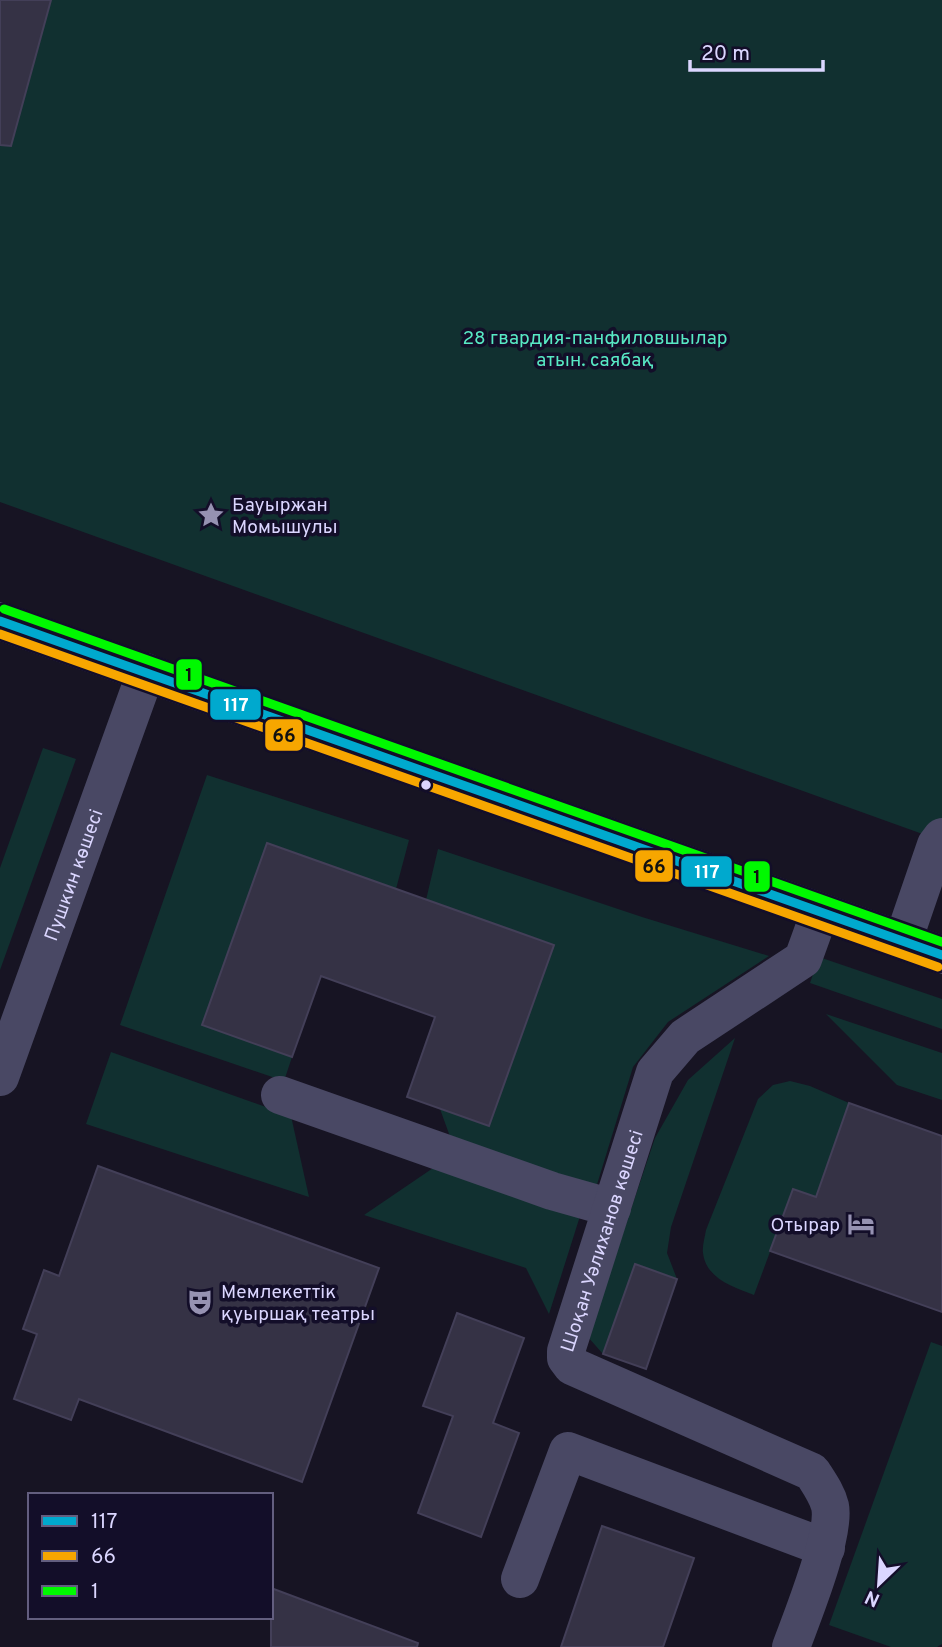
<svg xmlns="http://www.w3.org/2000/svg" width="942" height="1647" font-family="Overpass,sans-serif">
  <style>
    .green { fill: #113030 }
    .building { fill: #353245; stroke: #433f58; stroke-width: 2 }
    .lines { fill: none; stroke-linecap: round; stroke-linejoin: round }
    .minor { stroke: #494864; stroke-width: 38 }
    .bus-1-casing { stroke: #130e29; stroke-width: 14 }
    .bus-2-casing { stroke: #130e29; stroke-width: 14 }
    .bus-3-casing { stroke: #130e29; stroke-width: 14 }
    .bus-1 { stroke: #00a9ce; stroke-width: 9 }
    .bus-2 { stroke: #f7a600; stroke-width: 9 }
    .bus-3 { stroke: #00f900; stroke-width: 9 }
    .bus-dot { fill: #dbd6ff; stroke: #130e29; stroke-width: 2.5 }
    .labels { text-anchor: middle; stroke-width: 7; stroke-linejoin: round; paint-order: stroke }
    .park-label { font-size: 19px; fill: #58e9c4; stroke: #130e29 }
    .poi-label { font-size: 19px; fill: #dbd6ff; stroke: #130e29; text-anchor: start }
    .street-label { font-size: 19px; fill: #dbd6ff; stroke: #130e29 }
    .line-badge { stroke: #130e29; stroke-width: 2.5 }
    .badge-label { font-size: 19px; text-anchor: middle; font-weight: bold; fill: #fff }
    .pale-badge-label { font-size: 19px; text-anchor: middle; font-weight: bold; fill: #111 }
  </style>
  <rect width="100%" height="100%" fill="#171423"/>
  <g class="green">
    <polygon points="0,0 942,0 942,841 0,502"/>
    <polygon points="43,748 76,759 0,970 0,868"/>
    <polygon points="207,775 409,840 396,889 267,843 202,1025 292,1057 284,1081 120,1025"/>
    <polygon points="438,849 642,917 769,956 668,1022 633,1067 595,1191 452,1142 440,1109 489,1126 554,945 426,900"/>
    <polygon points="819,957 942,999 942,1029 810,983"/>
    <polygon points="826,1014 942,1053 942,1100 897,1085"/>
    <polygon points="735,1038 671,1227 667,1253 677,1279 635,1264 603,1354 588,1337 655,1138 688,1080"/>
    <polygon points="111,1052 291,1116 309,1197 86,1124"/>
    <path d="M790,1081L810,1086L849,1103L816,1197L793,1190L754,1295C734,1287 706,1279 703,1253C702,1246 705,1237 706,1230L758,1099L773,1085Z"/>
    <polygon points="439,1164 581,1213 549,1314 526,1268 364,1215"/>
    <polygon points="931,1342 942,1346 942,1644 937,1647 891,1647 829,1625"/>
  </g>
  <g class="building">
    <polygon points="0,0 51,0 11,146 0,145"/>
    <polygon points="267,843 554,945 489,1126 407,1097 435,1017 321,976 292,1057 202,1025"/>
    <polygon points="849,1103 942,1136 942,1312 770,1251 793,1189 816,1197"/>
    <polygon points="98,1166 379,1268 302,1482 79,1399 71,1420 14,1399 37,1334 23,1329 44,1270 59,1276"/>
    <polygon points="635,1264 677,1279 646,1369 603,1354"/>
    <polygon points="457,1313 524,1338 493,1423 519,1433 481,1537 418,1513 453,1416 423,1406"/>
    <polygon points="602,1526 694,1558 663,1647 561,1647"/>
    <polygon points="271,1588 418,1643 417,1647 271,1647"/>
  </g>
  <g class="lines">
    <g class="minor">
      <polyline points="0,621 942,955"/>
      <polyline points="903,941 936,845 942,837"/>
      <path id="s1" d="M0,1077L146,672"/>
      <polyline points="280,1095 552,1191 612,1208"/>
      <polyline points="520,1579 568,1451 826,1548"/>
      <path id="s2" d="M791,1647C802,1617 836,1534 830,1506C827,1494 819,1483 812,1472L572,1366L566,1358V1351L655,1072L685,1037L803,959L820,912"/>
    </g>
    <g class="bus-1-casing">
      <polyline id="bus-1" points="0,621 942,955"/>
    </g>
    <g class="bus-2-casing">
      <polyline id="bus-2" points="0,634 938,967"/>
    </g>
    <g class="bus-3-casing">
      <polyline id="bus-3" points="4,609 942,942"/>
    </g>
    <use href="#bus-1" class="bus-1"/>
    <use href="#bus-2" class="bus-2"/>
    <use href="#bus-3" class="bus-3"/>
  </g>
  <defs>
    <g id="sight-bare" transform="scale(2.1)"><path d="M0-6L1.8-2.2L6-1.7L2.9 1.2L3.7 5.4L0 3.3L-3.7 5.4L-2.9 1.2L-6-1.7L-1.8-2.2Z" fill="#9692b2" stroke="#130e29" stroke-width="2.5" paint-order="stroke"/></g>
    <g id="hotel-bare" transform="scale(2.1)"><path d="M-6-4.5h1.5V1H6V5H4.5V3h-9V5H-6ZM-4 0a1.8 1.8 0 1 1 3.6 0ZM.5 0V-2.5h3Q6-2.5 6 0Z" fill="#9692b2" stroke="#130e29" stroke-width="2.5" paint-order="stroke"/></g>
    <g id="theatre-bare" transform="scale(2.1)"><path d="M-5-5.5Q0-4 5-5.5V0Q5 5 0 6Q-5 5-5 0ZM-3.3-2.5H-1v1.5H-3.3ZM1-2.5H3.3v1.5H1ZM-2.8 1Q0 5.5 2.8 1Z" fill="#9692b2" stroke="#130e29" stroke-width="2.5" paint-order="stroke"/></g>
  </defs>
  <g fill-rule="evenodd">
    <use href="#sight-bare" x="211" y="515"/>
    <use href="#hotel-bare" x="861" y="1224"/>
    <use href="#theatre-bare" x="200" y="1302"/>
  </g>
  <circle class="bus-dot" cx="426" cy="785" r="6"/>
  <g class="labels">
    <g class="park-label">
      <text x="595" y="344">28 гвардия-панфиловшылар<tspan x="595" dy="22">атын. саябақ</tspan></text>
    </g>
    <g class="poi-label">
      <text x="232" y="511">Бауыржан<tspan x="232" dy="22">Момышулы</tspan></text>
      <text x="840" y="1231" text-anchor="end">Отырар</text>
      <text x="221" y="1298">Мемлекеттік<tspan x="221" dy="22">қуыршақ театры</tspan></text>
    </g>
    <g class="street-label">
      <text dy="7" stroke="none"><textPath href="#s1" startOffset="215">Пушкин көшесі</textPath></text>
      <text dy="7" stroke="none"><textPath href="#s2" startOffset="581">Шоқан Уәлиханов көшесі</textPath></text>
    </g>
  </g>
  <g class="line-badge">
    <rect x="175" y="658" width="28" height="33" rx="7" fill="#00f900"/>
    <rect x="209" y="688" width="53" height="33" rx="7" fill="#00a9ce"/>
    <rect x="264" y="718" width="40" height="34" rx="7" fill="#f7a600"/>
    <rect x="634" y="849" width="40" height="34" rx="7" fill="#f7a600"/>
    <rect x="680" y="855" width="53" height="33" rx="7" fill="#00a9ce"/>
    <rect x="743" y="860" width="28" height="33" rx="7" fill="#00f900"/>
  </g>
  <g class="badge-label">
    <text x="236" y="711">117</text>
    <text x="707" y="878">117</text>
  </g>
  <g class="pale-badge-label">
    <text x="189" y="681">1</text>
    <text x="284" y="742">66</text>
    <text x="654" y="873">66</text>
    <text x="757" y="883">1</text>
  </g>
  <rect x="28" y="1493" width="245" height="126" fill="#130e29" stroke="#635e7f" stroke-width="2"/>
  <rect x="42" y="1516" width="35" height="10" fill="#00a9ce" stroke="#635e7f" stroke-width="2"/>
  <text x="91" y="1528" font-size="21" fill="#dbd6ff">117</text>
  <rect x="42" y="1551" width="35" height="10" fill="#f7a600" stroke="#635e7f" stroke-width="2"/>
  <text x="91" y="1563" font-size="21" fill="#dbd6ff">66</text>
  <rect x="42" y="1586" width="35" height="10" fill="#00f900" stroke="#635e7f" stroke-width="2"/>
  <text x="91" y="1598" font-size="21" fill="#dbd6ff">1</text>
  <g transform="translate(879 1584) rotate(205)" stroke="#130e29" stroke-width="5" paint-order="stroke">
  <path d="M0-5L12 26L0 18L-12 26Z" fill="#dbd6ff"/>
  <text y="-10" font-size="19" font-weight="bold" text-anchor="middle" fill="#dbd6ff">N</text>
  </g>
  <path d="M690 60v10h133v-10" fill="none" stroke="#dbd6ff" stroke-width="3.5"/>
  <text x="701" y="60" font-size="21" fill="#dbd6ff" stroke="#130e29" stroke-width="5" paint-order="stroke">20 m</text>
</svg>
